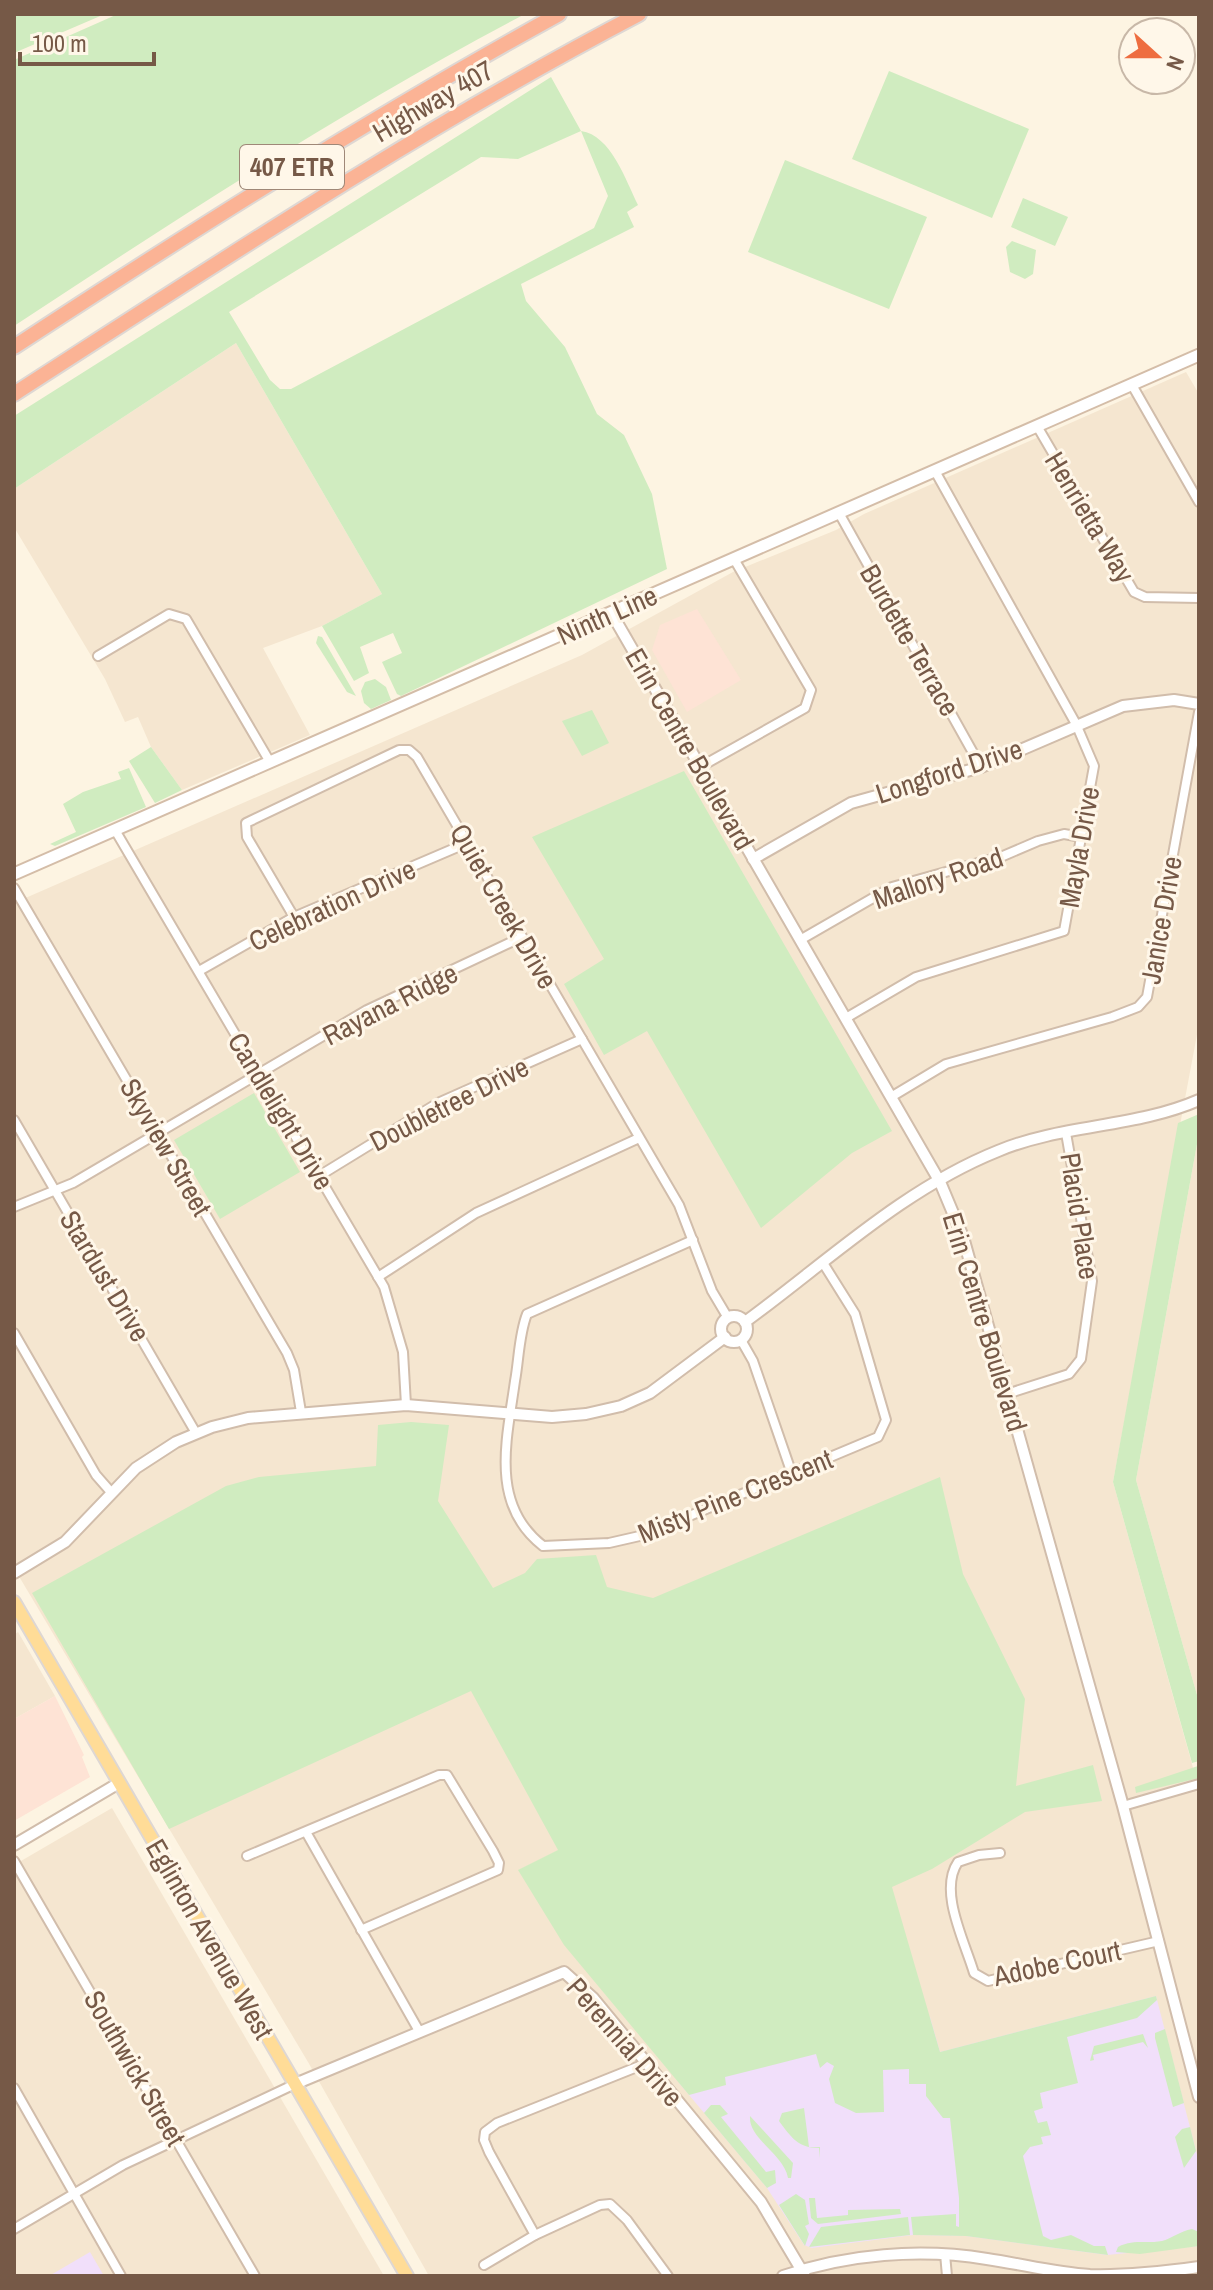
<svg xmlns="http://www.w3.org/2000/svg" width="1213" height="2290" font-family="'Archivo Narrow',sans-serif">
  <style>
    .residential { fill: #f5e6d0 }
    .commercial { fill: #fee3d5 }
    .education { fill: #f1dffa }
    .green { fill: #d0ecc0; fill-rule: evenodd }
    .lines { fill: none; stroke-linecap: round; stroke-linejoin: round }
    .minor-casing { stroke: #d1bdab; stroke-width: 12 }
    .tertiary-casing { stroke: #d1bdab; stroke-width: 14 }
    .secondary-casing { stroke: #d4bda8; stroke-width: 15 }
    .primary-casing { stroke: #ded7d3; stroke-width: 16 }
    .motorway-casing { stroke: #ded7d3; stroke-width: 18 }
    .minor { stroke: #fff; stroke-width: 8 }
    .tertiary { stroke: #fff; stroke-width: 10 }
    .secondary { stroke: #fff; stroke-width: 11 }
    .primary { stroke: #ffdc97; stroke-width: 12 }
    .motorway { stroke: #fbb395; stroke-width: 14 }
    .labels { text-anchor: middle; stroke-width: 6; stroke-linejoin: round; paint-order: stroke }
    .shield { fill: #fff7e9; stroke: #9f8878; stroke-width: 2 }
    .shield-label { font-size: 26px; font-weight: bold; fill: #765947 }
    .street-label { font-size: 28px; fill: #765947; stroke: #fff7e9 }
  </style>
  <rect width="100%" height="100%" fill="#fdf4e2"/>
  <g class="residential">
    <polygon points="236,343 382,594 322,626 263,648 310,735 182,790 151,747 138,717 125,722 105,679 14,527 14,489"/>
    <polygon points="1186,372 1199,394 1199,1024 1113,1482 1199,1789 1199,2276 429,2276 308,2062 14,1568 14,903 582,655 733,572 836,530 864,514"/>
    <polygon points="1199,1133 1199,1702 1136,1480"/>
    <polygon points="18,1632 55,1696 14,1719 14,1635"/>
    <polygon points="112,1808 384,2276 14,2276 14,1865"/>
  </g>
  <g class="commercial">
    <polygon points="697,609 741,680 687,712 652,650 660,625"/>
    <polygon points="55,1696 84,1755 82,1757 90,1777 14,1821 14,1719"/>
  </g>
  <g class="education">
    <polygon points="1156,1996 1199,2162 1199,2246 1107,2255 966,2236 913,2235 812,2248 804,2245 767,2188 679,2083 930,2017 940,2052"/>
    <polygon points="90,2252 104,2276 49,2276"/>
  </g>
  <g class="green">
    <polygon points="14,14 105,14 14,53"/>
    <path d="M118,14H525C348,107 181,216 14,326V60Z"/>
    <polygon points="889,71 1029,129 992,218 852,159"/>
    <path d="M551,77L581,131C611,135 626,181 638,205L627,212L634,227L521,284L526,301L565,347L597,414L624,435L652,494L667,569L401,696L397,694L382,662L402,653L393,633L360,647L369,673L354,681L322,626L382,594L236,343L14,489V416ZM581,131L608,196L594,228L291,389H280L270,380L229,312L481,157L518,159Z"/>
    <polygon points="785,160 927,217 889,309 748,252"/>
    <polygon points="1023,198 1068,217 1055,246 1011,227"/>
    <polygon points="1012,241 1036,250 1033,274 1025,279 1010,272 1006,247"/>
    <polygon points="318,636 322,637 356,696 347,692 316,643"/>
    <polygon points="375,679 386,687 391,700 371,709 364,703 361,691 365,682"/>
    <polygon points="592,710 609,743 582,756 562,721"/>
    <polygon points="151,747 182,790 155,803 129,761"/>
    <polygon points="129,768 146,807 55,846 50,844 76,832 63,804 83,792 121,779 118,772"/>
    <polygon points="684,771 892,1131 852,1153 761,1228 647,1031 604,1055 564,984 604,959 532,837"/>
    <polygon points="254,1093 300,1172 220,1219 174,1140"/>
    <polygon points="1199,1114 1199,1133 1136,1480 1199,1702 1199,1761 1192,1763 1113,1482 1178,1123"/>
    <polygon points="411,1422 449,1425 438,1501 493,1588 525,1573 537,1559 596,1555 607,1587 653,1598 940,1477 963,1574 1025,1699 1016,1786 1093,1765 1102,1801 1025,1812 932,1869 892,1887 940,2052 1156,1996 1157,2000 1137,2018 1067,2037 1078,2083 1040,2093 1043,2108 1034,2111 1038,2123 1047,2121 1051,2135 1041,2137 1043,2144 1030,2147 1023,2156 1043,2236 1051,2240 1071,2235 1094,2246 1105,2246 1108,2255 966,2236 913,2235 911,2217 956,2214 956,2226 959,2227 959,2198 950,2118 943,2118 926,2096 926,2084 909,2084 909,2069 883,2070 884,2112 856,2113 835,2103 829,2079 834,2066 827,2062 820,2068 816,2054 725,2077 726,2085 689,2095 564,1945 518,1870 558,1850 471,1691 169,1829 32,1593 226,1486 259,1477 376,1466 378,1425"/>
    <polygon points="1198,1766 1199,1778 1136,1793 1135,1787"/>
    <polygon points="1165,2029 1184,2103 1173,2107 1155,2038 1155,2033"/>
    <polygon points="1143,2034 1148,2048 1143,2042 1093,2055 1094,2060 1090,2061 1094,2046"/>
    <polygon points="711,2105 720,2105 728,2114 721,2117 766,2172 775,2170 776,2183 767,2188 704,2113"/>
    <path d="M804,2108L809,2147H820V2158L819,2148C798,2148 791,2137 779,2121L782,2113Z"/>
    <path d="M750,2116L793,2163L791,2178H788C784,2154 748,2139 750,2116Z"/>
    <polygon points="1190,2127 1196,2151 1184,2168 1175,2137 1182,2129"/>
    <polygon points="796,2194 805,2200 809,2224 805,2226 809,2234 805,2246 779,2205"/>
    <polygon points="809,2198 815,2198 817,2218 848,2215 848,2210 900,2209 901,2214 818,2224 811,2218"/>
    <polygon points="908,2217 910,2235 809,2247 821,2227"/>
    <path d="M1192,2229L1199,2232V2246L1140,2254L1116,2252L1118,2247C1134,2239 1146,2244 1162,2241C1171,2239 1180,2231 1192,2229Z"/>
  </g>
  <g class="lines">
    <g class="minor-casing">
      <g id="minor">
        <polyline points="1132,385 1199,502"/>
        <polyline points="1037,426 1134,592 1145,597 1199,598"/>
        <polyline points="839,513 981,767"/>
        <polyline points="98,656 169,614 186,619 270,762"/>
        <polyline points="700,767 805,708 811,690 734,559"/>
        <polyline points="115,830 384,1287 403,1352 406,1405"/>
        <polyline points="14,888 287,1353 294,1370 301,1412"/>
        <polyline points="294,917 247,837 246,823 399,750 409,750 417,757 679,1205 712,1291 728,1318"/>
        <polyline points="800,940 892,887 1003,856 1038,841 1064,834 1081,837"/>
        <polyline points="199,971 294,917 467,843"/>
        <polyline points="846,1018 916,977 1064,931 1094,766 1076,724 935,471"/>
        <polyline points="891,1097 946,1064 1112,1017 1138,1007 1147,997 1199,712"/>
        <polyline points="14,1120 196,1433"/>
        <polyline points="319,1176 438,1103 582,1039"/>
        <polyline points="14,1207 73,1183 367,1010 522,937"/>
        <path d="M693,1240L527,1314C519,1334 519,1359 515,1381C507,1439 489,1504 543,1546L609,1543L644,1535L878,1437L886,1420L855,1314L823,1263"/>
        <polyline points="378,1277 476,1213 639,1138"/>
        <polyline points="14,1333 96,1475 110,1491"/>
        <polyline points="741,1340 753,1361 792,1474"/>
        <polyline points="1010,1393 1069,1374 1081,1359 1092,1281 1066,1133"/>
        <polyline points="1123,1806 1199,1784"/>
        <polyline points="306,1832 419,2031"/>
        <path d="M1000,1853L979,1855L958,1862C938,1891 965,1942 974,1973L988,1981L1159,1941"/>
        <polyline points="247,1856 439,1775 447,1775 493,1851 499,1863 498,1870 361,1930"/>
        <polyline points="14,1861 255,2276"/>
        <polyline points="14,2088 121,2276"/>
        <polyline points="14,2229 123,2165 295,2084"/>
        <polyline points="535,2235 489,2152 484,2140 485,2132 497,2123 647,2063"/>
        <polyline points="945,2254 947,2276"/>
        <polyline points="484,2265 535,2235 600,2205 610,2204 627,2220 668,2276"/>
      </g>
    </g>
    <g class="tertiary-casing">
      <g id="tertiary">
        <polyline points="612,614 940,1182 963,1237 1123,1806 1199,2097"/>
        <polyline points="753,859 851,803 981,767 1123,706 1174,700 1199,704"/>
        <circle cx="734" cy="1329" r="13"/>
        <path d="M745,1322C826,1263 903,1189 998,1151C1062,1124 1135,1128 1199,1100"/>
        <polyline points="14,1573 65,1542 136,1468 176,1442 212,1427 248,1418 406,1405 552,1417 586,1414 621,1406 650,1393 725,1337"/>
        <polyline points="14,1845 119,1783"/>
        <polyline points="295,2084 564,1972 593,1998 761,2202 805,2276"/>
        <path d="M783,2276C847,2254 920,2248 987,2259C1022,2264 1055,2273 1090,2275C1126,2276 1163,2272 1199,2267"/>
      </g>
    </g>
    <g class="secondary-casing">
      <polyline id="secondary" points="14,874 1199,355"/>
    </g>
    <g class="primary-casing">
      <polyline id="primary" points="14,1602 407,2276"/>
    </g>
    <g class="motorway-casing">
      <g id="motorway">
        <path d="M14,347C193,230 372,117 559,14"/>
        <path d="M14,394C219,262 423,127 639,14"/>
      </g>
    </g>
    <use href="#minor" class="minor"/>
    <use href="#tertiary" class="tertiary"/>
    <use href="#secondary" class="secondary"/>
    <use href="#primary" class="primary"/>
    <use href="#motorway" class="motorway"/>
  </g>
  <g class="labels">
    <rect class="shield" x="240" y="145" width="104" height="44" rx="6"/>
    <g class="shield-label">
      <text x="292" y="176">407 ETR</text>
    </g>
    <g class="street-label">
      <text transform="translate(433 101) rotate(-30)" y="10">Highway 407</text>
      <text transform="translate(1090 517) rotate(59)" y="10">Henrietta Way</text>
      <text transform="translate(607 615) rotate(-24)" y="10">Ninth Line</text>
      <text transform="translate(910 640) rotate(60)" y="10">Burdette Terrace</text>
      <text transform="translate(690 749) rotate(60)" y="10">Erin Centre Boulevard</text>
      <text transform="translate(949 771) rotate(-18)" y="10">Longford Drive</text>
      <text transform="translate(1079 847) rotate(-80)" y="10">Mayla Drive</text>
      <text transform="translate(938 878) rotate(-19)" y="10">Mallory Road</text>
      <text transform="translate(332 905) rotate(-25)" y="10">Celebration Drive</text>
      <text transform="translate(504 906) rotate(60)" y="10">Quiet Creek Drive</text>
      <text transform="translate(1161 920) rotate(-80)" y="10">Janice Drive</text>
      <text transform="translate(390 1004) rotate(-27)" y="10">Rayana Ridge</text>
      <text transform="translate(449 1104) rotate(-27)" y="10">Doubletree Drive</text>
      <text transform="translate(281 1111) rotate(59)" y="10">Candlelight Drive</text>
      <text transform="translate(166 1147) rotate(60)" y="10">Skyview Street</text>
      <text transform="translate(1080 1216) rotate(81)" y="10">Placid Place</text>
      <text transform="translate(105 1276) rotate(59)" y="10">Stardust Drive</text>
      <text transform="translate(985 1322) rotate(73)" y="10">Erin Centre Boulevard</text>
      <text transform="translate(735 1496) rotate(-22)" y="10">Misty Pine Crescent</text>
      <text transform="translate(210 1939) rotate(60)" y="10">Eglinton Avenue West</text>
      <text transform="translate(1057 1963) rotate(-12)" y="10">Adobe Court</text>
      <text transform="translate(625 2042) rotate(49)" y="10">Perennial Drive</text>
      <text transform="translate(135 2068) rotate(60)" y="10">Southwick Street</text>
    </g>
  </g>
  <rect width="1213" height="2290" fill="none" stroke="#765947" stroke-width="32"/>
  <g transform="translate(1157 56) rotate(111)"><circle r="38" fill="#fff7e9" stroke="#c8b8a8" stroke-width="2"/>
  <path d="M0-6L14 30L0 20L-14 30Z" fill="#ee6d40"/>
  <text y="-12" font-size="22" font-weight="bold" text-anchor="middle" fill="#765947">N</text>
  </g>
  <path d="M20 52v12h134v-12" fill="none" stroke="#765947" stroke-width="4"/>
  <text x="32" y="52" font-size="24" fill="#765947" stroke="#fff7e9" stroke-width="6" paint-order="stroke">100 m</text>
</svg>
